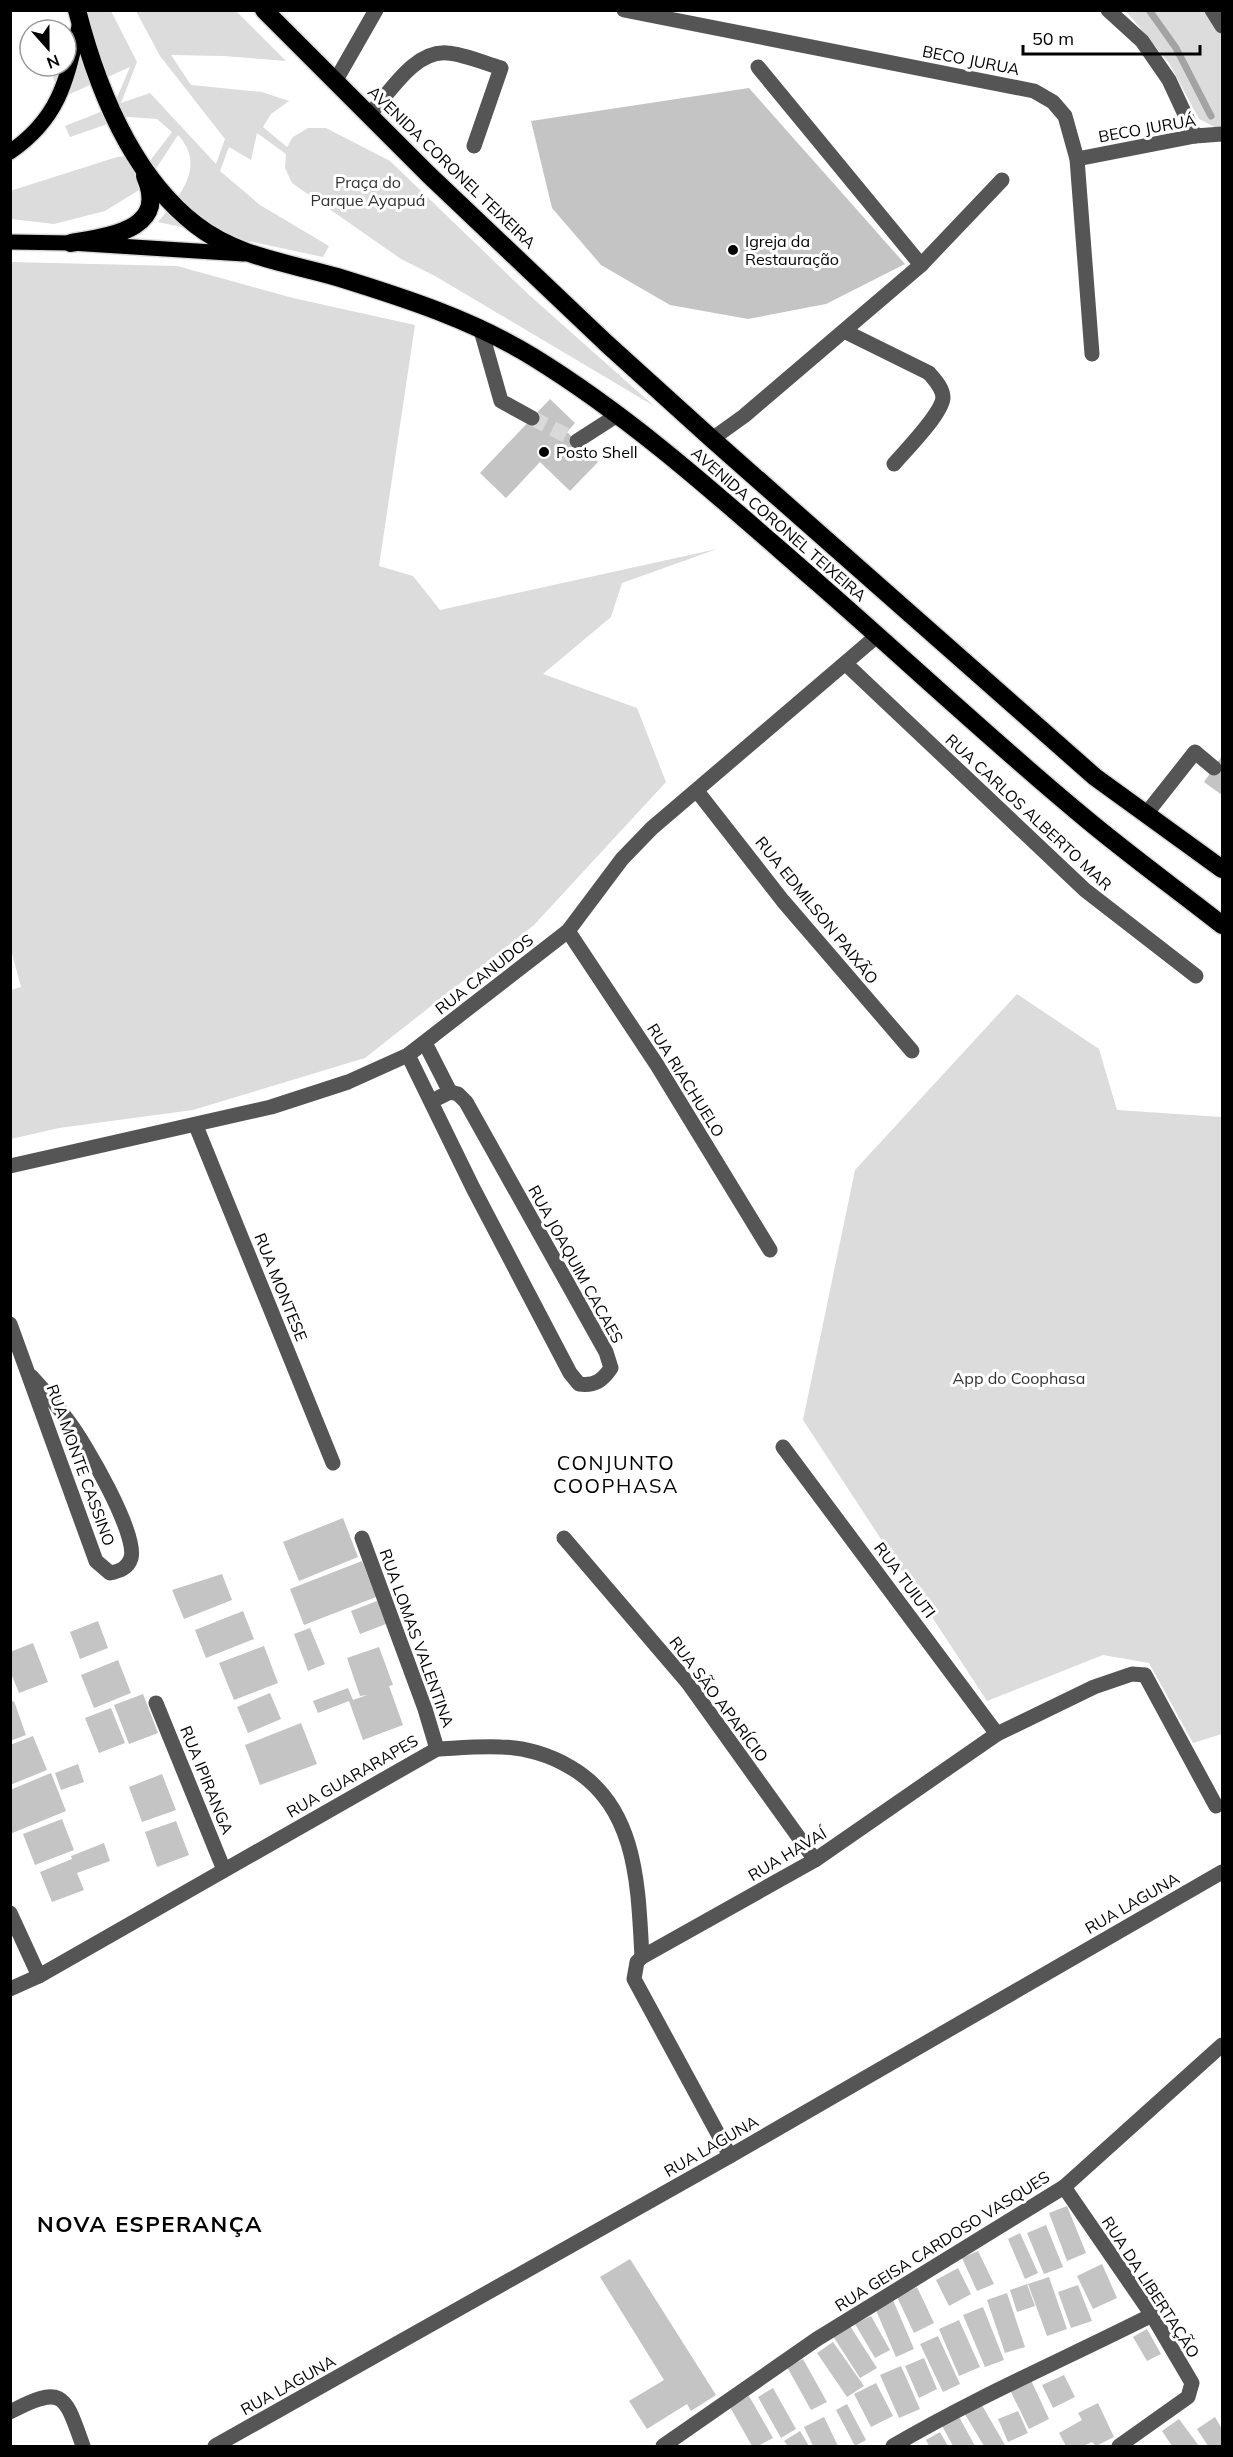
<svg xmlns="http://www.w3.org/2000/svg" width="1233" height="2457" font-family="Mulish,sans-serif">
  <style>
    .green { fill: #dcdcdc }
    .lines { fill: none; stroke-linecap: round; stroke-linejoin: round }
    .stream { stroke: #a3a3a3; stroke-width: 7 }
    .building { fill: #c4c4c4 }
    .minor-tunnel { stroke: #d9d9d9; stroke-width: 15; stroke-dasharray: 15 8; stroke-linecap: butt }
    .major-casing { stroke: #dbdbdb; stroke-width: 18 }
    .highway-casing { stroke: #dbdbdb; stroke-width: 21 }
    .minor { stroke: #555; stroke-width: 15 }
    .major { stroke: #000; stroke-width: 15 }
    .highway { stroke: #000; stroke-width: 18 }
    .poi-dot { fill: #000; stroke: #fff; stroke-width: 2 }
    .labels { text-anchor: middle; stroke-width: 6; stroke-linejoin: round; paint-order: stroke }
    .street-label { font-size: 16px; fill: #000; stroke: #fff }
    .park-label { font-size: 16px; fill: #333; stroke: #fff }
    .poi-label { font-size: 16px; fill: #000; stroke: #fff; text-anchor: start }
    .quarter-label { font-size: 20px; letter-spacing: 1.5px; fill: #000; stroke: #fff }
    .district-label { font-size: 22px; font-weight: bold; letter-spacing: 1.5px; fill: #000; stroke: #fff }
  </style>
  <rect width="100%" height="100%" fill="#fff"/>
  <g class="green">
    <path d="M85,11H111L137,62L121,103L150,93L216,164L225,139L160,56L136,11H236L286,61L223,56L171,55L191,85L262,92L289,101L271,114L263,127L287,147L293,137L308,128H326L390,161L528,294L654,406L435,276L401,259L292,183L285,168L286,154L257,133L251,160L229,147L220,171L260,205L329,246L323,257L158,222C179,197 207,166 178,135L144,187L105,211L54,224L11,219L10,191L117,157L136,155L149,162L172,132L157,119L128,117L70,137L65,126L113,107L130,67L61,98L53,77L77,65Z"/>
    <polygon points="1126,11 1222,11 1222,131 1199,119 1169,63"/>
    <polygon points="11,262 177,266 293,298 415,325 379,566 413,576 440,610 717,549 622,583 611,617 543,674 637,708 666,782 534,925 365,1058 193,1110 59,1128 11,1139 11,990 21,987 10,946"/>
    <polygon points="1017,994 1099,1049 1117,1110 1222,1117 1222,1734 1193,1743 1149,1663 1103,1655 987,1701 803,1420 855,1170"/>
  </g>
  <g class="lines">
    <polyline class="stream" points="1149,10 1176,48 1211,116"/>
  </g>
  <g class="building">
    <polygon points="749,88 905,264 826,304 748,319 670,305 601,265 552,208 531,121"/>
    <polygon points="550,399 575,423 567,432 598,462 570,491 540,462 506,498 480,473"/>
    <polygon points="1222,756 1222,795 1204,782"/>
    <polygon points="343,1518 358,1557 299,1581 283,1542"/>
    <polygon points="362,1561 376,1597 304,1625 290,1589"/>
    <polygon points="222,1574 232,1600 184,1619 172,1590"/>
    <polygon points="377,1601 386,1624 360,1634 351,1611"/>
    <polygon points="243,1611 254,1639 206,1658 195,1630"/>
    <polygon points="98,1621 108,1648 80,1659 70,1632"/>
    <polygon points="310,1628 325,1664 308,1671 294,1634"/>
    <polygon points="33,1643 48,1682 19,1693 10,1671 10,1652"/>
    <polygon points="264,1646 278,1683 234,1700 219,1663"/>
    <polygon points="379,1647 393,1685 389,1686 403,1725 363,1740 349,1701 318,1713 313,1701 348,1688 353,1700 367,1695 360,1696 347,1658"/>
    <polygon points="118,1660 131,1693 94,1708 81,1675"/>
    <polygon points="270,1693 281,1719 248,1733 237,1707"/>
    <polygon points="143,1694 158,1733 129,1744 114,1705"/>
    <polygon points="14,1701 26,1735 10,1741 10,1703"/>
    <polygon points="111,1708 125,1743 99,1753 85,1718"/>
    <polygon points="301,1723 317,1764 260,1785 245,1745"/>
    <polygon points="33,1736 47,1770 10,1785 10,1745"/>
    <polygon points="78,1764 84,1782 61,1790 55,1773"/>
    <polygon points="51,1773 66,1811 10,1834 10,1790"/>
    <polygon points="162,1774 176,1810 142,1822 129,1787"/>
    <polygon points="62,1819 74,1850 35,1865 23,1834"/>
    <polygon points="176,1821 189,1855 157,1867 145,1832"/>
    <polygon points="104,1843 110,1861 77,1873 84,1890 52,1902 40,1872 72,1859 71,1856"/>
    <polygon points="1067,2206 1086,2253 1067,2261 1049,2213"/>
    <polygon points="1046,2225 1063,2267 1044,2274 1027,2233"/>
    <polygon points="1020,2233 1038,2273 1025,2279 1008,2239"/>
    <polygon points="978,2251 994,2284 977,2291 962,2258"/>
    <polygon points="630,2259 716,2395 691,2411 687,2404 647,2429 629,2401 664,2380 600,2277"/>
    <polygon points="1102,2264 1117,2298 1093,2309 1077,2276"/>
    <polygon points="958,2268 971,2294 949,2306 936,2280"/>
    <polygon points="1049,2277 1067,2329 1047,2336 1028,2284"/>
    <polygon points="1027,2284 1035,2306 1017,2312 1010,2290"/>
    <polygon points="1078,2285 1092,2321 1071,2328 1058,2292"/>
    <polygon points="917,2287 934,2323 914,2333 897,2297"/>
    <polygon points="1007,2293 1025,2347 1005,2353 987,2300"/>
    <polygon points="893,2300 914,2349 896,2357 875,2308"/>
    <polygon points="983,2307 1004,2360 985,2367 963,2315"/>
    <polygon points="871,2316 890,2350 875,2358 855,2324"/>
    <polygon points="959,2320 980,2367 959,2376 939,2329"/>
    <polygon points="850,2326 877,2368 860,2378 833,2336"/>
    <polygon points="1147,2329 1161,2354 1147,2361 1133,2337"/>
    <polygon points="938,2336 960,2384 943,2392 920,2344"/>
    <polygon points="833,2342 864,2386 847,2397 817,2353"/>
    <polygon points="924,2358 937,2389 919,2398 905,2366"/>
    <polygon points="803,2359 827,2402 811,2410 787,2367"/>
    <polygon points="901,2366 920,2409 899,2418 880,2375"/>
    <polygon points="1064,2375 1075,2397 1053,2408 1042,2385"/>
    <polygon points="1030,2378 1049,2419 1029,2429 1009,2388"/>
    <polygon points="876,2383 893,2416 871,2427 854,2394"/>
    <polygon points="773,2388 796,2429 781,2438 758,2397"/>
    <polygon points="749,2396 773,2438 758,2446 752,2446 730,2407"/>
    <polygon points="980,2402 1005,2445 1002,2446 984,2446 963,2411"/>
    <polygon points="1098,2403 1114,2437 1096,2446 1092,2442 1083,2446 1066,2446 1059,2433 1082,2420 1078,2413"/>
    <polygon points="847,2404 866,2440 855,2446 836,2410"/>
    <polygon points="1018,2411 1028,2433 1008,2442 998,2419"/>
    <polygon points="958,2415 975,2446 953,2446 941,2424"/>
    <polygon points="824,2417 838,2446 813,2446 804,2427"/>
    <polygon points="1215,2417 1222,2429 1222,2446 1208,2446 1197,2429"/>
    <polygon points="1179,2419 1199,2446 1172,2446 1162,2431"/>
    <polygon points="800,2431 809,2446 788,2446 784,2441"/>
    <polygon points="940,2432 948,2446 929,2446 926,2440"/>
  </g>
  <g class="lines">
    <polyline class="minor-tunnel" points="532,418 577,441"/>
    <g class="major-casing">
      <g id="major">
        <path d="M10,152C61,117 67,78 80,22"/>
        <polyline points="10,242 71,243 244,254"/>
      </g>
    </g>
    <g class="highway-casing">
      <g id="highway">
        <path d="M77,10C97,88 131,175 196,225C237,257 289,263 337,277C405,298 473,320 533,357C637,421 726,503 818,583C905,659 990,739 1079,813C1125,852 1175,888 1222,925"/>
        <polyline points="264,10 428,174 606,343 712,439 1095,777 1222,869"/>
        <path d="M71,243C110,236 169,230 145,176"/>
      </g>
    </g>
    <g class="minor">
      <polyline points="624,10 1034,91 1053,102 1065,116 1077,159 1092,354"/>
      <polyline points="1108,10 1142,41 1169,80 1195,136"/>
      <polyline points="1212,10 1222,26"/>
      <polyline points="336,80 376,10"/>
      <path d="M369,115C389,94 414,50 447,53C464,54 484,63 501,68L474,146"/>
      <polyline points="1077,159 1195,136 1222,134"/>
      <polyline points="921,265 1002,180"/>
      <polyline points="480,327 501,401 532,418"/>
      <path d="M844,331L929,373C935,380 943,388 943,398C941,415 906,450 894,464"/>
      <polyline points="712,439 744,416 921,265 758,67"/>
      <polyline points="577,441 619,414"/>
      <polyline points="846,664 1085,890 1196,976"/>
      <polyline points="697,791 783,901 912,1051"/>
      <polyline points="1146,814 1195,752 1214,768"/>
      <polyline points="568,931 657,1065 770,1250"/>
      <polyline points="425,1043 450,1092"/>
      <path d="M408,1055L473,1188L570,1373L579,1384C595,1386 602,1381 611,1368L606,1352L466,1102L458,1094L450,1092L432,1101"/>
      <polyline points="196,1126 333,1463"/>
      <polyline points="10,1166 271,1107 348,1082 408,1055 568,931 622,859 652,828 878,635"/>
      <path d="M10,1324L96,1561L110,1573C120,1571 128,1568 131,1558C138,1534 85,1443 69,1422C57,1405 44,1390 31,1376"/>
      <polyline points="783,1447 997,1734"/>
      <polyline points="362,1538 425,1709 437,1749"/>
      <polyline points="564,1538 688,1683 815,1860"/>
      <polyline points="156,1703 224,1870"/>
      <polyline points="10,1913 39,1976"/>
      <path d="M10,1989L39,1976L437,1749C458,1748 480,1746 501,1747C524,1747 550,1755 570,1767C638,1806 638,1887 642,1957"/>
      <polyline points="730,2156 634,1979 637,1962 642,1957 815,1860 997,1734 1094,1687 1132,1674 1145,1675 1216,1806"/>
      <polyline points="1064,2187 1152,2315 1192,2383 1188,2397 1119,2446"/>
      <path d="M10,2412C64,2383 65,2396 83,2446"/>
      <polyline points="215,2446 730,2156 1222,1872"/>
      <polyline points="663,2446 817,2339 1064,2187 1222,2045"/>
      <path d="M893,2446C976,2397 1065,2359 1152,2315"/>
    </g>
    <use href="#major" class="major"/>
    <use href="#highway" class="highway"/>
  </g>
  <g class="poi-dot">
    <circle cx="733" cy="250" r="6"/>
    <circle cx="544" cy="452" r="6"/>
  </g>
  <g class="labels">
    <g class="street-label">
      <text transform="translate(971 60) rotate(11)" y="6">BECO JURUA</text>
      <text transform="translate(1147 128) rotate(-10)" y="6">BECO JURUÁ</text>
      <text transform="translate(452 167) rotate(44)" y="6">AVENIDA CORONEL TEIXEIRA</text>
      <text transform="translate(779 524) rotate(41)" y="6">AVENIDA CORONEL TEIXEIRA</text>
      <text transform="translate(1029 812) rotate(43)" y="6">RUA CARLOS ALBERTO MAR</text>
      <text transform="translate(817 910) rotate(51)" y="6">RUA EDMILSON PAIXÃO</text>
      <text transform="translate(484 974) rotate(-38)" y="6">RUA CANUDOS</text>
      <text transform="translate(686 1080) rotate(58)" y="6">RUA RIACHUELO</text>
      <text transform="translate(576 1264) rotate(61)" y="6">RUA JOAQUIM CACAES</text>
      <text transform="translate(281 1287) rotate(68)" y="6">RUA MONTESE</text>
      <text transform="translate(81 1465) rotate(70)" y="6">RUA MONTE CASSINO</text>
      <text transform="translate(905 1580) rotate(53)" y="6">RUA TUIUTI</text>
      <text transform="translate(417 1638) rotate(70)" y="6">RUA LOMAS VALENTINA</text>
      <text transform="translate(719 1699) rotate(53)" y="6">RUA SÃO APARÍCIO</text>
      <text transform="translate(352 1776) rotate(-30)" y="6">RUA GUARARAPES</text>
      <text transform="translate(207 1780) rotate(68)" y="6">RUA IPIRANGA</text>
      <text transform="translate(787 1854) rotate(-31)" y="6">RUA HAVAÍ</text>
      <text transform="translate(1132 1903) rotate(-30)" y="6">RUA LAGUNA</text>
      <text transform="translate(711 2146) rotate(-30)" y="6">RUA LAGUNA</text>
      <text transform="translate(942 2241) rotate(-32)" y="6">RUA GEISA CARDOSO VASQUES</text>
      <text transform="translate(1151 2287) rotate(57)" y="6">RUA DA LIBERTAÇÃO</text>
      <text transform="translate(288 2385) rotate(-29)" y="6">RUA LAGUNA</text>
    </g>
    <g class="park-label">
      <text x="368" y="188">Praça do<tspan x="368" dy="18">Parque Ayapuá</tspan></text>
      <text x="1019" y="1384">App do Coophasa</text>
    </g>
    <g class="poi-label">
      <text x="745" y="247">Igreja da<tspan x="745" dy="18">Restauração</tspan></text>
      <text x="556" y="458">Posto Shell</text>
    </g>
    <g class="quarter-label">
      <text x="616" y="1470">CONJUNTO<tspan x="616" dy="23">COOPHASA</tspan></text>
    </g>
    <g class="district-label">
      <text x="150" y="2232">NOVA ESPERANÇA</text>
    </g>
  </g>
  <rect width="1233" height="2457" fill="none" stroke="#000000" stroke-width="24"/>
  <g transform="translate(48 48) rotate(159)"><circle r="28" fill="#ffffff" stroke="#999999" stroke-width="1.5"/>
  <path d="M0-4.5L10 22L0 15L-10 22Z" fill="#000000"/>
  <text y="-9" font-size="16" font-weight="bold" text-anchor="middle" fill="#000000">N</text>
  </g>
  <path d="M1023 45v9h177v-9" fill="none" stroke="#000000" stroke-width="3"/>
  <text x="1032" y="45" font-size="18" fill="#000000" stroke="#ffffff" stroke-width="4.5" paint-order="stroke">50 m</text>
</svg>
